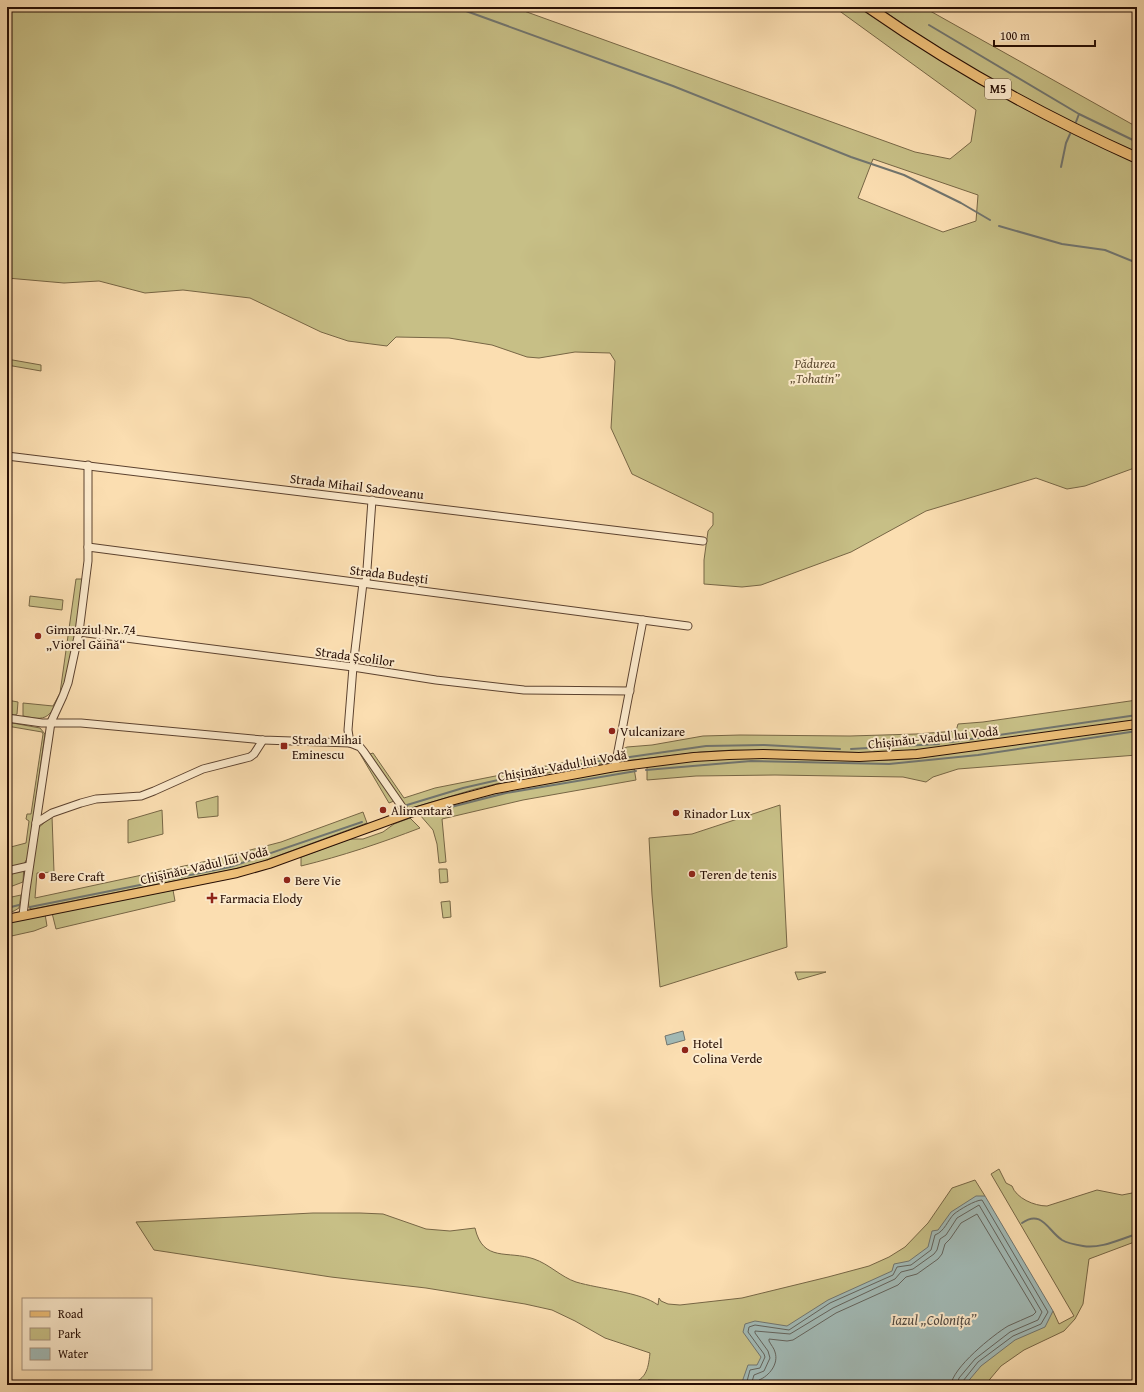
<svg xmlns="http://www.w3.org/2000/svg" width="1144" height="1392" font-family="'Gentium Book Plus',serif">
  <style>
    .green { fill: #c7bf86; stroke: #776645; fill-rule: evenodd }
    .water { fill: #a2bab6; stroke: #71756f }
    .lines { fill: none; stroke-linecap: round; stroke-linejoin: round }
    .shore { stroke: #64645d; stroke-width: 1 }
    .stream { stroke: #71756f; stroke-width: 2 }
    .minor-casing { stroke: #5c422f; stroke-width: 9 }
    .major-casing { stroke: #270e04; stroke-width: 10 }
    .highway-casing { stroke: #270e04; stroke-width: 12 }
    .minor { stroke: #fceacc; stroke-width: 7 }
    .major { stroke: #eebf78; stroke-width: 8 }
    .highway { stroke: #eebf78; stroke-width: 10 }
    .poi-dot { fill: #8f2418; stroke: #fceacc; stroke-width: 1.5 }
    .labels { text-anchor: middle; stroke-width: 4; stroke-linejoin: round; paint-order: stroke }
    .shield { fill: #fceacc; stroke: #675040; stroke-width: 1 }
    .shield-label { font-size: 12px; font-weight: bold; fill: #270e04 }
    .park-label { font-size: 13px; font-style: italic; fill: #5f4c32; stroke: #fceacc }
    .street-label { font-size: 13px; fill: #270e04; stroke: #fceacc }
    .poi-label { font-size: 13px; fill: #270e04; stroke: #fceacc; text-anchor: start }
    .water-label { font-size: 14px; font-style: italic; fill: #524a42; stroke: #fceacc }
  </style>
  <rect width="100%" height="100%" fill="#fbdeb1"/>
  <filter id="stains"><feTurbulence type="fractalNoise" baseFrequency=".005" numOctaves="4"/><feColorMatrix values="0 0 0 0 .2 0 0 0 0 .09 0 0 0 0 .02 0 0 0 .5 -.17"/></filter>
  <radialGradient id="worn" r=".72"><stop offset=".6" stop-color="#630" stop-opacity="0"/><stop offset="1" stop-color="#630" stop-opacity=".3"/></radialGradient>
  <g class="green">
    <path d="M7,7H513L915,152L950,159L971,142L976,110L834,7H862L892,28L1137,162V467L1085,486L1067,489L1036,478L926,511L851,552L761,585L742,587L704,584V560L708,531L713,525V513L632,474L611,428L615,361L610,353L575,352L539,358L527,357L492,345L449,338L396,337L387,346L348,341L321,332L250,298L183,290L145,293L99,281L64,283L7,278ZM873,159L978,195L976,221L943,232L858,198Z"/>
    <path d="M878,7H923L1137,127V153C1114,142 1091,132 1068,120C1002,87 938,49 878,7Z"/>
    <polygon points="7,359 41,365 41,371 7,365"/>
    <path d="M76,579H83C80,606 69,706 45,717C38,720 30,717 23,716V703L53,706L60,693Z"/>
    <polygon points="30,596 63,600 62,610 29,606"/>
    <polygon points="7,700 18,702 17,714 15,715 7,714"/>
    <polygon points="1137,700 1137,720 931,749 882,753 733,750 701,752 624,761 621,757 621,750 627,747 652,745 703,736 740,735 850,736 916,734 956,731 958,724 983,722"/>
    <polygon points="7,722 40,728 45,734 28,857 24,864 23,882 7,888 7,848 26,843 29,821 26,819 27,814 31,814 43,734 42,732 7,726"/>
    <path d="M1137,727V755L958,769L933,777L926,782L903,777L775,775L696,776L647,780V766C678,762 710,758 741,758C798,758 853,763 910,759Z"/>
    <polygon points="359,752 362,753 394,801 389,803"/>
    <polygon points="373,753 404,798 435,788 566,762 615,756 612,762 525,777 475,789 412,808 408,808 403,802 370,754"/>
    <path d="M634,768L636,780L523,800L442,819L446,862L439,863L437,844L433,830L420,815C489,790 562,780 634,768Z"/>
    <polygon points="218,796 218,816 198,818 196,802"/>
    <polygon points="780,805 787,947 660,987 652,895 649,838 692,834"/>
    <polygon points="162,810 163,834 128,843 128,820"/>
    <polygon points="363,812 367,823 261,862 230,870 32,909 29,908 28,899 37,829 52,816 54,872 37,873 35,898 212,860 281,842"/>
    <path d="M410,818L420,828C381,843 342,856 301,866V857L350,839H363L383,832L394,824Z"/>
    <polygon points="439,869 447,869 448,882 440,883"/>
    <polygon points="173,890 175,901 56,929 52,913"/>
    <polygon points="21,895 19,908 14,911 7,913 7,898"/>
    <polygon points="450,901 451,917 443,918 441,902"/>
    <polygon points="45,914 47,926 34,931 7,937 7,923"/>
    <polygon points="795,972 826,972 798,980"/>
    <path d="M999,1169L1006,1183L1012,1186C1016,1198 1034,1206 1047,1206L1097,1190L1122,1195L1137,1192V1241L1089,1259L1083,1304L1075,1319L1064,1331L1024,1350L1001,1366L985,1385H942L971,1348L1053,1311L1059,1324L1074,1316L991,1174Z"/>
    <path d="M975,1180L985,1196L961,1213L803,1385H705L688,1381L648,1380V1385H627C646,1380 648,1371 650,1353L605,1338L575,1321L552,1310L525,1304L426,1288L331,1277L154,1250L136,1222L313,1213H360L383,1214L426,1229L450,1231L475,1228C483,1263 508,1250 534,1259C549,1264 561,1277 576,1282C599,1289 641,1292 658,1305L659,1298L661,1301L668,1304L680,1305L742,1298L828,1277L869,1266L889,1257L905,1247L928,1223L952,1188Z"/>
  </g>
  <g class="water">
    <polygon points="683,1031 685,1040 667,1045 665,1036"/>
    <polygon points="976,1196 985,1196 1053,1311 1045,1327 1015,1340 981,1366 965,1385 741,1385 748,1365 757,1365 761,1357 743,1332 745,1324 755,1321 787,1326 828,1300 892,1271 894,1264 909,1261 928,1247 932,1231 938,1230 951,1212"/>
  </g>
  <g class="lines">
    <g class="shore">
      <path d="M746,1385L750,1370L760,1368L765,1357L764,1354L748,1332L749,1327L755,1325L789,1330L830,1303L893,1275L897,1267L911,1265L931,1250L935,1235C945,1231 947,1221 954,1214C959,1210 975,1200 982,1200L1048,1312L1041,1324L1013,1336L978,1362L963,1381L962,1385"/>
      <polyline points="751,1385 754,1375 764,1371 770,1358 768,1351 755,1333 755,1331 790,1334 833,1308 895,1279 901,1272 913,1269 934,1254 937,1250 940,1239 946,1235 957,1218 979,1205 1042,1312 1038,1320 1010,1332 975,1359 959,1378 957,1385"/>
      <path d="M757,1385L759,1380C769,1376 779,1364 775,1352C774,1348 771,1345 769,1341V1339L787,1341L793,1340L836,1313L898,1285L906,1277L917,1274L938,1259L942,1254L945,1244L950,1239L961,1223L977,1214L1036,1312L1033,1315C1025,1319 1016,1322 1008,1326C993,1335 952,1368 951,1385"/>
    </g>
    <g class="stream">
      <polyline points="455,7 673,86 851,157 904,175 961,203 990,220"/>
      <polyline points="929,25 1079,114 1137,142"/>
      <polyline points="1076,122 1079,114"/>
      <polyline points="1061,167 1066,143 1070,134"/>
      <polyline points="999,226 1062,244 1105,250 1137,263"/>
      <polyline points="950,742 1137,715"/>
      <polyline points="851,749 939,744"/>
      <polyline points="623,758 706,746 764,745 840,749"/>
      <polyline points="646,770 751,761 889,764 978,755 1137,731"/>
      <polyline points="407,805 463,788 529,773 612,759"/>
      <polyline points="429,814 447,808 506,793 636,771"/>
      <polyline points="30,907 230,867 362,822"/>
      <polyline points="7,908 19,905"/>
      <path d="M1022,1223C1042,1209 1048,1231 1062,1240C1067,1243 1077,1245 1083,1246C1101,1249 1120,1239 1137,1234"/>
    </g>
    <g class="minor-casing">
      <g id="minor">
        <polyline points="7,456 703,541"/>
        <polyline points="88,547 688,626"/>
        <polyline points="366,583 372,500"/>
        <polyline points="79,632 353,667 436,680 524,690 630,691"/>
        <polyline points="7,718 42,723 81,723 263,740 350,743 360,747 364,752 407,814"/>
        <polyline points="350,743 348,730 353,667 363,583"/>
        <polyline points="615,767 643,620"/>
        <polyline points="36,823 52,813 81,803 96,799 141,796 154,791 203,769 250,757 254,754 263,740"/>
        <polyline points="7,871 29,866"/>
        <polyline points="23,915 26,890 49,736 51,722 63,696 68,683 79,632 88,561 88,465"/>
      </g>
    </g>
    <g class="major-casing">
      <polyline id="major" points="7,919 237,873 269,864 407,814 451,801 496,789 615,767 694,757 729,755 763,754 859,757 917,754 1137,724"/>
    </g>
    <g class="highway-casing">
      <path id="highway" d="M868,7C954,67 1041,115 1137,158"/>
    </g>
    <use href="#minor" class="minor"/>
    <use href="#major" class="major"/>
    <use href="#highway" class="highway"/>
  </g>
  <g class="poi-dot">
    <circle cx="38" cy="636" r="4"/>
    <circle cx="612" cy="731" r="4"/>
    <rect x="280" y="742" width="8" height="8" rx="2"/>
    <circle cx="383" cy="810" r="4"/>
    <circle cx="676" cy="813" r="4"/>
    <circle cx="692" cy="874" r="4"/>
    <circle cx="42" cy="876" r="4"/>
    <circle cx="287" cy="880" r="4"/>
    <path d="M210 892h4v4h4v4h-4v4h-4v-4h-4v-4h4z"/>
    <circle cx="685" cy="1050" r="4"/>
  </g>
  <g class="labels">
    <rect class="shield" x="985" y="79" width="26" height="20" rx="3"/>
    <g class="shield-label">
      <text x="998" y="93">M5</text>
    </g>
    <g class="park-label">
      <text x="815" y="368">Pădurea<tspan x="815" dy="15">„Tohatin”</tspan></text>
    </g>
    <g class="street-label">
      <text transform="translate(357 486) rotate(7)" y="5">Strada Mihail Sadoveanu</text>
      <text transform="translate(389 574) rotate(7)" y="5">Strada Budești</text>
      <text transform="translate(355 656) rotate(8)" y="5">Strada Școlilor</text>
      <text transform="translate(933 737) rotate(-6)" y="5">Chișinău-Vadul lui Vodă</text>
      <text transform="translate(562 765) rotate(-10)" y="5">Chișinău-Vadul lui Vodă</text>
      <text transform="translate(204 865) rotate(-13)" y="5">Chișinău-Vadul lui Vodă</text>
    </g>
    <g class="poi-label">
      <text x="46" y="634">Gimnaziul Nr. 74<tspan x="46" dy="15">„Viorel Găină“</tspan></text>
      <text x="620" y="736">Vulcanizare</text>
      <text x="292" y="744">Strada Mihai<tspan x="292" dy="15">Eminescu</tspan></text>
      <text x="391" y="815">Alimentară</text>
      <text x="684" y="818">Rinador Lux</text>
      <text x="700" y="879">Teren de tenis</text>
      <text x="50" y="881">Bere Craft</text>
      <text x="295" y="885">Bere Vie</text>
      <text x="220" y="903">Farmacia Elody</text>
      <text x="693" y="1048">Hotel<tspan x="693" dy="15">Colina Verde</tspan></text>
    </g>
    <g class="water-label">
      <text x="934" y="1325">Iazul „Colonița”</text>
    </g>
  </g>
  <rect width="1144" height="1392" fill="none" stroke="#fbdeb1" stroke-width="24"/>
  <rect x="8" y="8" width="1128" height="1376" fill="none" stroke="#270e04" stroke-width="2"/>
  <rect x="12" y="12" width="1120" height="1368" fill="none" stroke="#270e04"/>
  <rect x="22" y="1298" width="130" height="72" fill="#fceacc" stroke="#a7927c"/>
  <rect x="30" y="1311" width="20" height="6" fill="#eebf78" stroke="#a7927c"/>
  <text x="58" y="1318" font-size="12" fill="#270e04">Road</text>
  <rect x="30" y="1328" width="20" height="12" fill="#c7bf86" stroke="#a7927c"/>
  <text x="58" y="1338" font-size="12" fill="#270e04">Park</text>
  <rect x="30" y="1348" width="20" height="12" fill="#a2bab6" stroke="#a7927c"/>
  <text x="58" y="1358" font-size="12" fill="#270e04">Water</text>
  <path d="M994 40v6h101v-6" fill="none" stroke="#270e04" stroke-width="2"/>
  <text x="1000" y="40" font-size="12" fill="#270e04" stroke="#fceacc" stroke-width="3" paint-order="stroke">100 m</text>
  <rect width="100%" height="100%" filter="url(#stains)"/>
  <rect width="100%" height="100%" fill="url(#worn)"/>
</svg>
